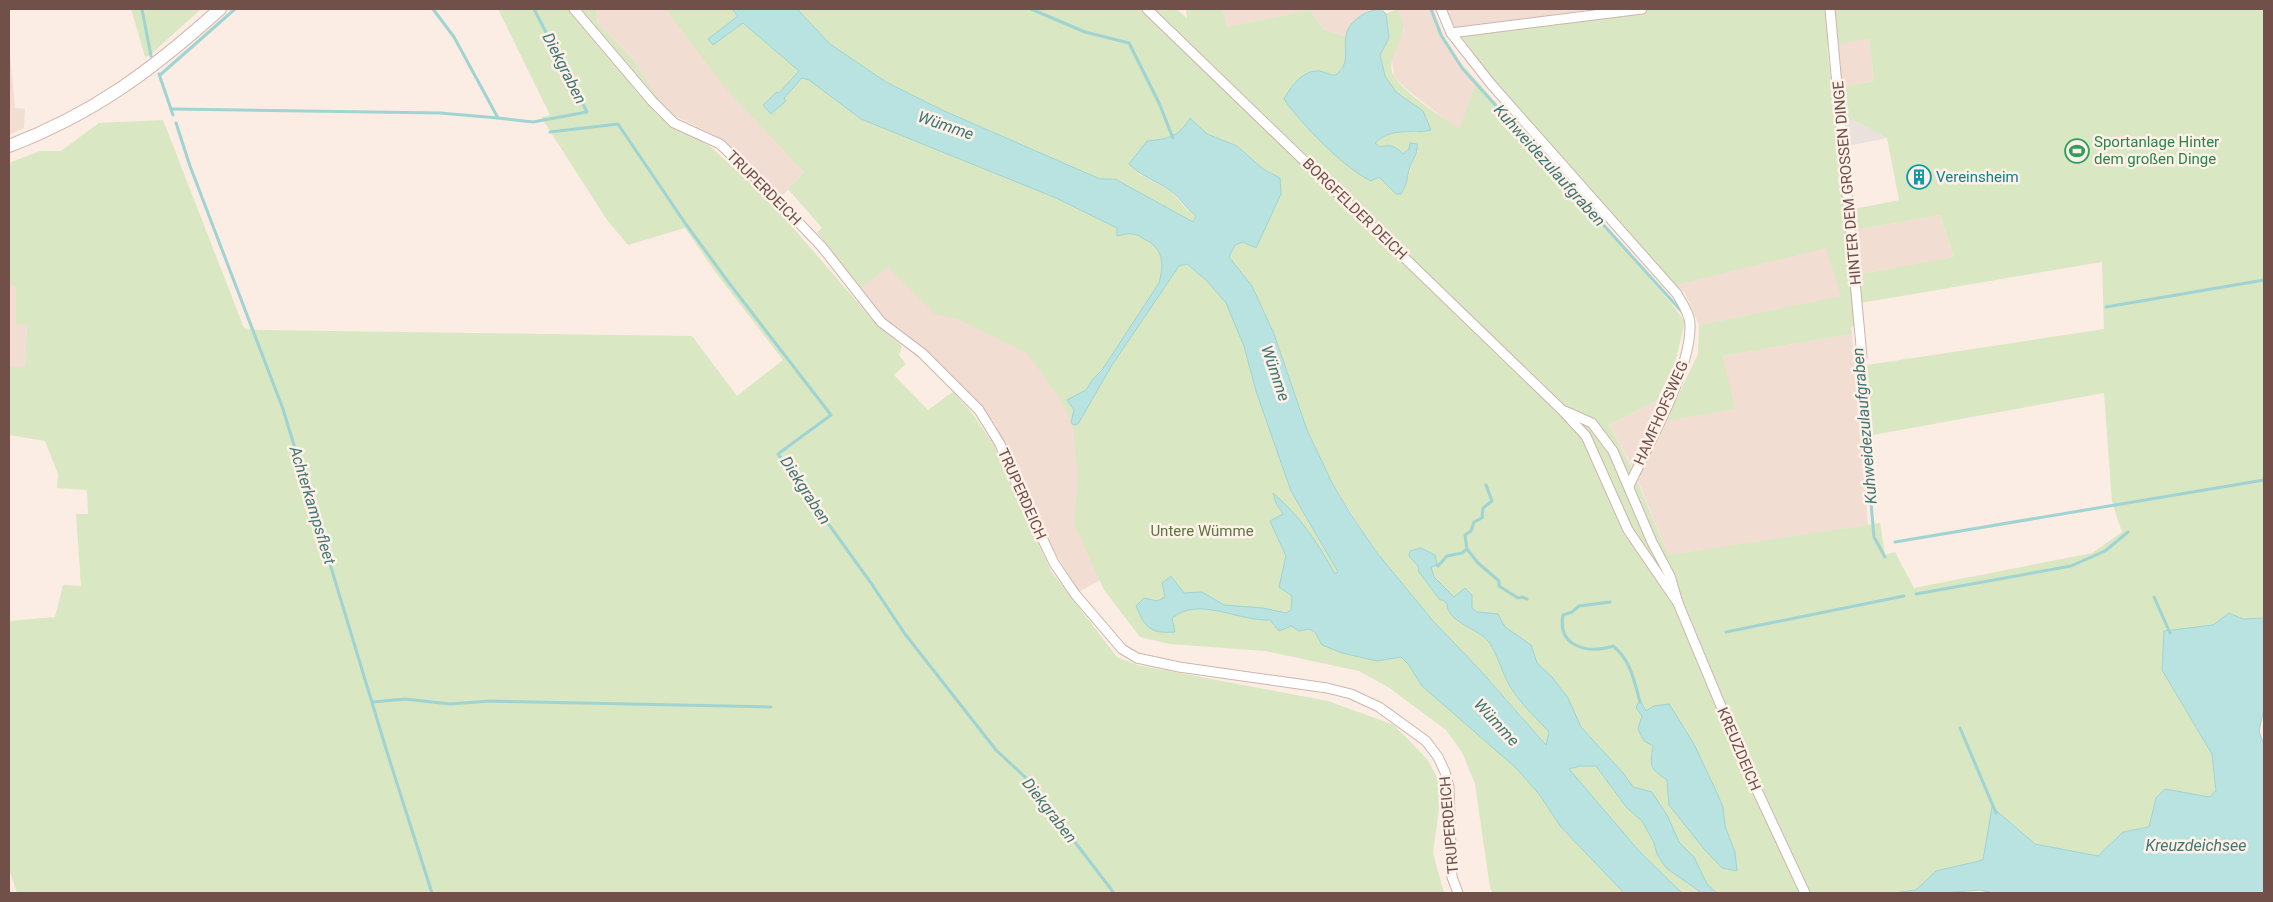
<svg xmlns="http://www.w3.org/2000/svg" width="2273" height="902" font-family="Roboto,sans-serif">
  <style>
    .residential { fill: #f2ddd2 }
    .industrial { fill: #eae1dd }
    .green { fill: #d9e7c2 }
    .water { fill: #b8e3e1; stroke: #9fd4d2 }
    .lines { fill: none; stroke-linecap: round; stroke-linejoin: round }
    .stream { stroke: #9fd4d2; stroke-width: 3 }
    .street-casing { stroke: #ceb5ad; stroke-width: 11 }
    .secondary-casing { stroke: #d0b3aa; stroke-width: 14 }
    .street { stroke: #fff; stroke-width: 9 }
    .secondary { stroke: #fff; stroke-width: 12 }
    .labels { text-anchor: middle; stroke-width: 5; stroke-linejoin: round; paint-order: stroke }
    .leisure-label { font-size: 15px; fill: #27864d; stroke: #fef1e8; text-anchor: start }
    .culture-label { font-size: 15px; fill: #0d838f; stroke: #fef1e8; text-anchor: start }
    .street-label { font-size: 15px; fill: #71504a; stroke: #fef1e8 }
    .park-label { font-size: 15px; fill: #5d7743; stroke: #fef1e8 }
    .water-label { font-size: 16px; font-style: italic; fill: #407674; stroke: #fef1e8 }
  </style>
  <rect width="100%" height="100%" fill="#fbede3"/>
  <g class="residential">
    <polygon points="598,9 732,9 797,164 804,172 781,197 716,136 675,116 665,108 631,57 596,21 596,12"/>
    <polygon points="1223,9 1374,9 1370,10 1347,31 1347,37 1323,29 1310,10 1227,27"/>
    <polygon points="1397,9 1433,9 1444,37 1463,65 1477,81 1459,130 1410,92 1394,77 1392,59 1404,30 1401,17"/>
    <polygon points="1445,9 1597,9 1457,30 1449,23"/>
    <polygon points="1869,37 1874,81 1842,87 1838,44"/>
    <polygon points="9,42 15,108 25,109 24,128 9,135"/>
    <polygon points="1940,215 1954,257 1860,274 1856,230"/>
    <polygon points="1826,247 1842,296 1699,325 1685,293 1676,285"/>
    <polygon points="901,255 1012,329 1078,424 1102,579 1079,592 1047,539 995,424 970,394 922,346 884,317 861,288"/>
    <polygon points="9,285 16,285 16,324 27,324 25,367 9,367"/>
    <polygon points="1852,334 1868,525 1668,555 1632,466 1609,425 1659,399 1677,398 1664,421 1734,409 1723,356"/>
  </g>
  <polygon class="industrial" points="1845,116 1887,138 1848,146"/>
  <g class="green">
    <polygon points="131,9 201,9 150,55 145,57"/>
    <polygon points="498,9 505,10 507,9 571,9 657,115 711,147 770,201 877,325 902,346 899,355 906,364 894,375 928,410 953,392 972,413 995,447 1051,571 1117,657 1137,665 1328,701 1394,725 1427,759 1442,786 1433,853 1444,893 17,893 9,869 9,621 55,617 63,585 81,586 76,514 88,514 87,490 57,488 58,474 45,441 9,435 9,367 25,367 27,325 16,324 16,286 9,285 9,163 40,151 61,151 99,123 163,120 244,328 258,330 692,336 737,396 783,360 716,273 685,228 628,245 607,220 541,117 550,115"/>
    <polygon points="578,9 598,9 596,12 596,21 631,57 665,108 654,98"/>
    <polygon points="666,9 775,9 825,61 1222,266 1297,468 1653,893 1493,893 1490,888 1475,784 1462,752 1446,730 1388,687 1359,671 1265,651 1170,644 1140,637 1104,590 1074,524 1078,476 1073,425 1059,397 1027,353 957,319 935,314 888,267 861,288 817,232 822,228 788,189 804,172 725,88"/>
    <path d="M797,9H1176L1187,18L1186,9H1223L1227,27L1310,10L1323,29L1347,37C1345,52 1349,65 1335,75L1316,70L1284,99C1305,130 1336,154 1364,177H1379L1396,194H1401C1410,180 1409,165 1418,151L1409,149L1403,154L1380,147L1375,143C1390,130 1398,132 1417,133L1423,111L1396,92L1385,76L1380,55L1389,38L1386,14L1397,9C1400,15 1405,23 1403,31C1401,46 1384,63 1395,78C1409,97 1440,115 1459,129L1477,81L1671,303L1685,322L1674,367L1659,395V399L1609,425L1631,466L1668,555L1880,523L1885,555L1895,552L1914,588L2092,553L2122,532L2112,502L2104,393L1873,435L1867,365L2104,329L2102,262L1860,303V274L1954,257L1940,215L1856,230L1854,209L1899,200L1887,138L1845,116L1842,87L1874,81L1869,38L1827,46L1846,213L1856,326L1851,327L1852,334L1723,356L1735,409L1664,421L1677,398L1698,354L1699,325L1841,296L1826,248L1676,285L1492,78L1457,30L1597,9H2264V618L2243,619L2229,613L2213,625L2164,631L2162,670L2212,754L2216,791L2209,798L2165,789L2156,798L2149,827L2123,832L2098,856L2035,844L1992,808L1983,860L1936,871L1916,890L1893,893H1682L1639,851L1507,700L1434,622L1377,553L1333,485L1307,430L1274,334L1252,286L1229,257L1235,245L1243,242L1256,248L1281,194L1280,178L1263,169L1237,146L1207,134L1184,129L1167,139L1147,141L1139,174L1171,191L1187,210L1196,216L1193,222L1115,179H1100L942,110L886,82L830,44Z"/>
  </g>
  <g class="water">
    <path d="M732,9H797L830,44L886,82L942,110L1100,179H1115L1193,222L1196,216C1186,209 1180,197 1170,190C1156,181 1141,176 1129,164L1147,141C1168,139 1179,137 1190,118L1207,134L1237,146L1263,169L1280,178L1281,194L1256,248L1243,242L1235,245L1229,257L1252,286L1274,334L1307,430L1333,485L1350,513L1377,553L1434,622L1480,670L1546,745L1549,732C1537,719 1523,706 1513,691C1503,677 1498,655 1489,642C1478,628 1448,623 1447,604L1443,600H1440L1419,572L1418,566L1409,556L1410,551L1421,548L1435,555L1437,565L1431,567L1434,577L1454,597L1465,588L1472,595V608L1477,612L1498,614L1505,627L1531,645L1537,663L1552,677L1568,698L1581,727L1624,774L1633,787L1652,792L1668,817L1679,842L1694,857L1707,884L1717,893H1702L1666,868L1657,854L1654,843L1642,821L1627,808L1596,766H1580L1569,769L1639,851L1682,893H1624L1561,827L1539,794L1516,768L1422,686L1408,664L1401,657L1377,661L1342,653L1322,645L1315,632L1309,629L1299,631L1291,626L1279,631L1270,620C1236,621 1200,596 1172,618L1175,632C1151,634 1145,628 1136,606L1144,598L1157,601L1165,597L1162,583L1171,576L1184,593L1202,592L1224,605L1263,608L1286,613L1291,610L1292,596L1279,587L1286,556L1270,521L1283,514L1276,503L1273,493C1300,516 1318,543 1335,574L1338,572L1291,491L1256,391L1244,346L1226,303L1206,280L1187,264L1179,266L1112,365L1078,424L1073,425L1071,422L1074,410L1067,400L1086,390L1093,379L1102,370L1159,283C1164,265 1164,248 1144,239C1141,237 1137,234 1133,234C1129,233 1122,235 1117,236V228L1056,198L861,119L809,80L802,78L784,98L786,101L771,114L763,105L777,92L779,93L799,71L743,23L713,45L708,39L738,16Z"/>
    <path d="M1381,9L1386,14L1389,38L1380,55L1385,76L1396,92L1423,111L1431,130C1409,135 1393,126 1375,143L1380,147C1390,144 1396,146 1403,154L1409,149L1410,143L1417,144C1418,154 1413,158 1410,167C1406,179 1409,181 1401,194H1396L1379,177L1371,181C1344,168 1301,124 1284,99C1290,88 1301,72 1316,71C1321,70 1329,75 1335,75C1352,64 1342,49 1347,32C1351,19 1369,9 1381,9Z"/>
    <polygon points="2229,613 2243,619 2264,618 2264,709 2259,731 2264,745 2264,893 1993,893 1980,890 1943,893 1893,893 1916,890 1936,871 1983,860 1992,807 2035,844 2098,856 2123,832 2149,827 2156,798 2165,789 2209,797 2216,791 2212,754 2162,670 2164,631 2213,625"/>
    <path d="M1641,702L1646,711L1654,706L1669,704L1694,744L1717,793L1723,807L1725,826L1735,852L1737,871L1722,868L1704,849L1669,805L1667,780C1649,768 1650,766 1653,746L1644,741L1638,729L1642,716L1636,708L1638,703Z"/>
  </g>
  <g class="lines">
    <g class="stream">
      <polyline points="142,9 151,56"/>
      <polyline points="433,9 454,37 498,118 533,122 587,112 534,9"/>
      <polyline points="1031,9 1085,32 1129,43 1159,103 1173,138"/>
      <polyline points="1431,9 1441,35 1462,68 1683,313"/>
      <polyline points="159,74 173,115"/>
      <polyline points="160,75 235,9"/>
      <polyline points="171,109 440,113 498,118"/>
      <polyline points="176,123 190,166 283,409 387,752 432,893"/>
      <polyline points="550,132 618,124 685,223 729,283 831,415 778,454 871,583 905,634 996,750 1025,777 1114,893"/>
      <polyline points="1852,292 1855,324"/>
      <polyline points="2106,307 2264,280"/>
      <polyline points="1858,355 1874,537 1885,557"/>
      <polyline points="1895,542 2264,480"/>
      <polyline points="1467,549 1478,563 1499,581 1499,586 1518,598 1522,597 1527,599"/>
      <polyline points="1437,565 1438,566 1447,556 1462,553 1467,549 1465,535 1471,531 1474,522 1482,518 1483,508 1492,501 1486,485"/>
      <polyline points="1916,594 2071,566 2105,551 2128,532"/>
      <polyline points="2154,597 2170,633"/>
      <path d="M1610,602L1579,606L1572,612L1563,615C1557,647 1588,654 1613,646C1631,660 1634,681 1640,702"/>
      <polyline points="1726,632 1904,596"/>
      <polyline points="373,702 405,699 450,704 490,701 771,707"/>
      <polyline points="1960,728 1996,813"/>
    </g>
    <g class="street-casing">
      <g id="street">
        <polyline points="574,9 652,101 674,123 720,144 764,186 822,247 881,322 922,353 979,410 1000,444 1017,485 1054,563 1075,594 1122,649 1137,658 1179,667 1327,688 1351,694 1379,707 1426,741 1438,757 1445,772 1449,787 1452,877 1458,893"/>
        <polyline points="1147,9 1562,410 1586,436 1628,530 1678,603"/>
        <path d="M1441,9L1451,33L1491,84L1677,294C1682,303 1690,314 1690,325C1691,370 1649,443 1629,486"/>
        <polyline points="1830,9 1862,357"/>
        <polyline points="1451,33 1642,9"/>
        <polyline points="1565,411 1592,423 1613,451 1652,542 1670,576 1678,603 1748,771 1805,893"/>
      </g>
    </g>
    <g class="secondary-casing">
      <path id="secondary" d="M9,146C95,113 152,70 220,9"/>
    </g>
    <use href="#street" class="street"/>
    <use href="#secondary" class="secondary"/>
  </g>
  <defs>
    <g id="stadium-ring" transform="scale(1.25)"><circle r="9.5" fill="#fef1e8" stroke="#2e9e5b" stroke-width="1.5"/><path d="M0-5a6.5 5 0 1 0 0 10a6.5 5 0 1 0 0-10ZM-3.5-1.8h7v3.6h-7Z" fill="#2e9e5b"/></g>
    <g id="building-ring" transform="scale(1.25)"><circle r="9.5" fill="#fef1e8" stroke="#0f9aa8" stroke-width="1.5"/><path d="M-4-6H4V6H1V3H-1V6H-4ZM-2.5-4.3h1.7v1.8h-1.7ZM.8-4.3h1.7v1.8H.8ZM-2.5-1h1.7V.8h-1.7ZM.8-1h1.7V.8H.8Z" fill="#0f9aa8"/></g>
  </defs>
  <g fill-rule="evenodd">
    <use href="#stadium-ring" x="2077" y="151"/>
    <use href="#building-ring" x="1919" y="177"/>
  </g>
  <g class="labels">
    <g class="leisure-label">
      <text x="2094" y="147">Sportanlage Hinter<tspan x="2094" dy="17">dem großen Dinge</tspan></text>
    </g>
    <g class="culture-label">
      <text x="1936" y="182">Vereinsheim</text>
    </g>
    <g class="street-label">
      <text transform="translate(1847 183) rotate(-95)" y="5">HINTER DEM GROSSEN DINGE</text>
      <text transform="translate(764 188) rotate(45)" y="5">TRUPERDEICH</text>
      <text transform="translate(1355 209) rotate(44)" y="5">BORGFELDER DEICH</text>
      <text transform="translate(1661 413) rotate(-66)" y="5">HAMFHOFSWEG</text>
      <text transform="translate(1022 494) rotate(66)" y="5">TRUPERDEICH</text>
      <text transform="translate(1739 749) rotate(67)" y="5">KREUZDEICH</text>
      <text transform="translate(1449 825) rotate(-95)" y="5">TRUPERDEICH</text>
    </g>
    <g class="park-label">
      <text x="1202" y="536">Untere Wümme</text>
    </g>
    <g class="water-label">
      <text transform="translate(565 68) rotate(63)" y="6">Diekgraben</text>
      <text transform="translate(946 125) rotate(19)" y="6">Wümme</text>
      <text transform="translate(1550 165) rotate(48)" y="6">Kuhweidezulaufgraben</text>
      <text transform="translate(1276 373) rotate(71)" y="6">Wümme</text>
      <text transform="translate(1864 426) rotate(-95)" y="6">Kuhweidezulaufgraben</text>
      <text transform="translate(806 490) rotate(57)" y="6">Diekgraben</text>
      <text transform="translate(313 505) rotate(73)" y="6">Achterkampsfleet</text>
      <text transform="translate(1497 722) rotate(47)" y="6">Wümme</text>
      <text transform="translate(1050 810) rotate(52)" y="6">Diekgraben</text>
      <text x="2196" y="851">Kreuzdeichsee</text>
    </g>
  </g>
  <rect width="2273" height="902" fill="none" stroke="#71504a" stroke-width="20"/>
</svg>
